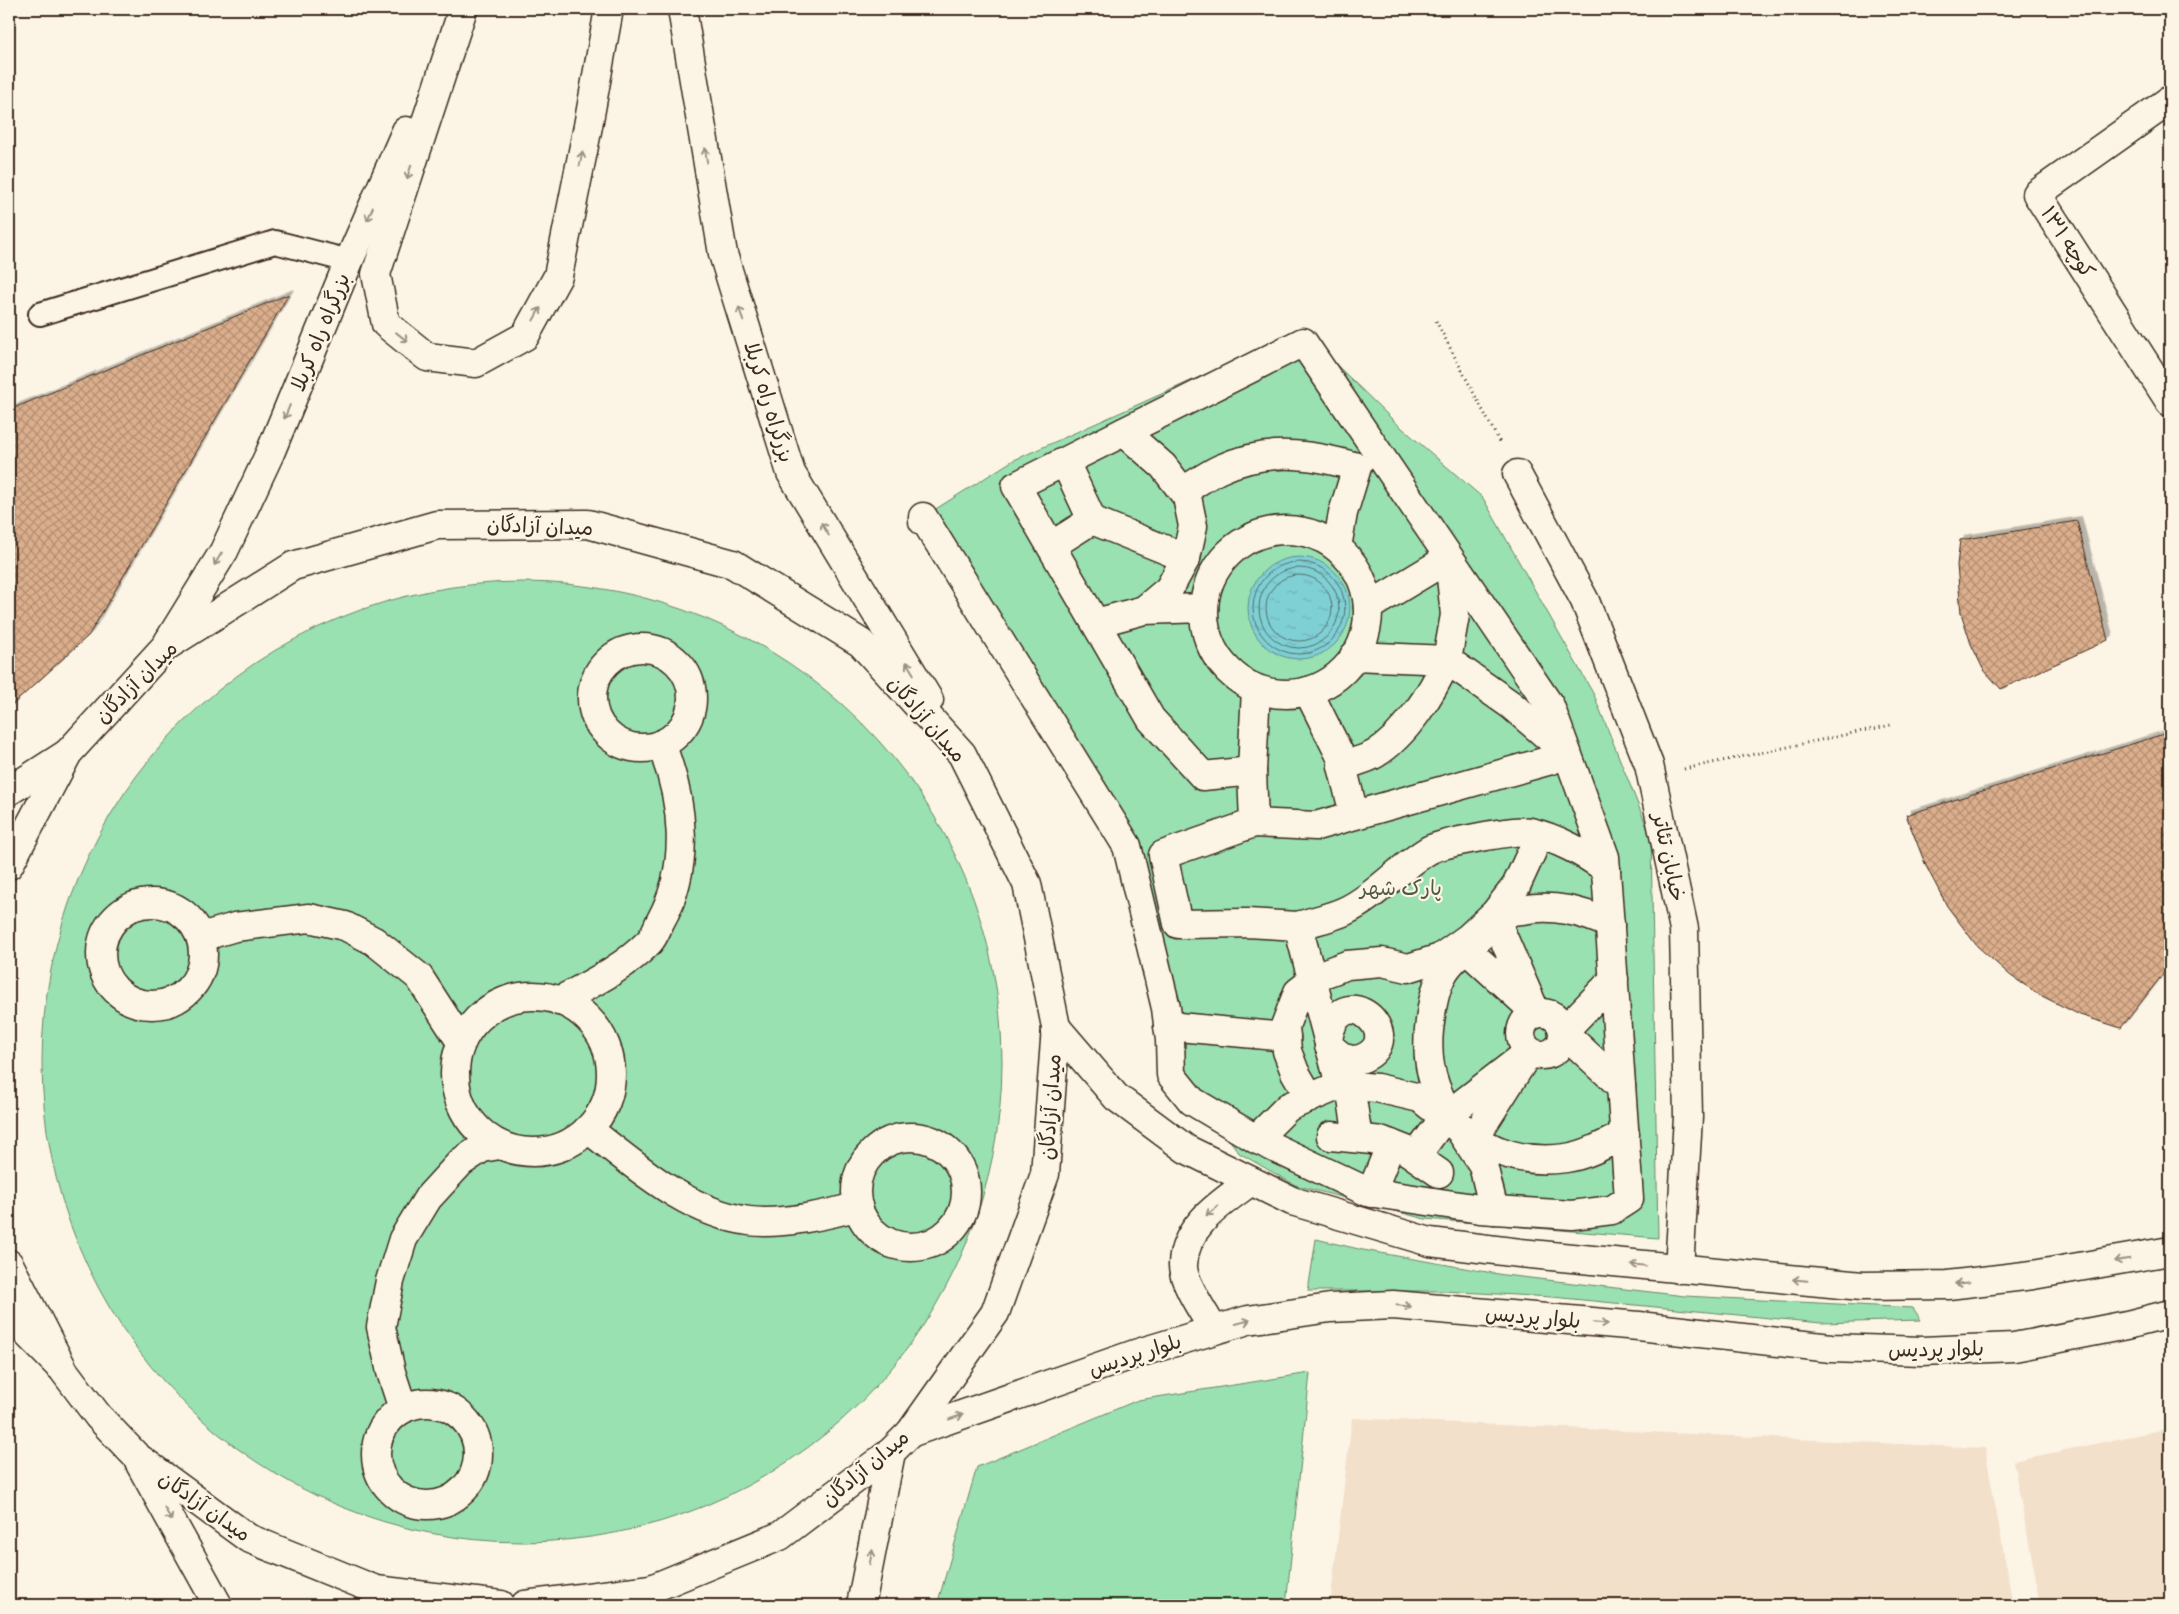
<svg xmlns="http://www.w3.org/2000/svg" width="2179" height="1614" font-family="Caveat,'Playpen Sans Arabic',sans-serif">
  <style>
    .built { fill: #f2e0ca }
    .green { fill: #99e1b0; stroke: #6a8667 }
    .water { fill: url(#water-ripples); stroke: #638e8c }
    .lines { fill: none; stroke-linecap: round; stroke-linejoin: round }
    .shore { stroke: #566c67; stroke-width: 1 }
    .building { fill: url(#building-cross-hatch); stroke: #3b2a1e; filter: url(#shadow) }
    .service-casing { stroke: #3b2a1e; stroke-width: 26 }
    .pedestrian-casing { stroke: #3b2a1e; stroke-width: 31 }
    .minor-casing { stroke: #3b2a1e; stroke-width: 31 }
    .tertiary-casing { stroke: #3b2a1e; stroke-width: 31 }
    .secondary-casing { stroke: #3b2a1e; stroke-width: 31 }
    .trunk-casing { stroke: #3b2a1e; stroke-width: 31 }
    .path { stroke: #3b2a1e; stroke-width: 3; stroke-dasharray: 1 4; stroke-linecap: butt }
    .service { stroke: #fcf5e5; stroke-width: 22 }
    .pedestrian { stroke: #fcf5e5; stroke-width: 28 }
    .minor { stroke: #fcf5e5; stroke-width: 28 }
    .tertiary { stroke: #fcf5e5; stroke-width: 28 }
    .secondary { stroke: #fcf5e5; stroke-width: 28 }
    .trunk { stroke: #fcf5e5; stroke-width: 28 }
    .oneway { stroke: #9c9082 }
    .labels { text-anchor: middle; stroke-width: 4.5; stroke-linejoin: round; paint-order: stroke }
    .street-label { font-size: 21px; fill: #3b2a1e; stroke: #fcf5e5 }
    .park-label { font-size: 21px; fill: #525842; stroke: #fcf5e5 }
  </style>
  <defs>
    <pattern id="water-ripples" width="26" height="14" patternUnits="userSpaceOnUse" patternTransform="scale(1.25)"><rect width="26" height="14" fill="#7ed0d5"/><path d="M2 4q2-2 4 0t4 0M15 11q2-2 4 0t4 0" fill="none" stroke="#6eb3b6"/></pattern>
    <pattern id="building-cross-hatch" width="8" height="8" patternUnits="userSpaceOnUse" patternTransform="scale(1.25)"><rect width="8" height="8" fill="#dbae8c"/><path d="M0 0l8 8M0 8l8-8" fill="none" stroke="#b38e72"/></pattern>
    <filter id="shadow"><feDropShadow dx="4.5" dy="-4.5" stdDeviation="0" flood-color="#0004"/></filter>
  </defs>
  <rect width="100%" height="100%" fill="#fcf5e5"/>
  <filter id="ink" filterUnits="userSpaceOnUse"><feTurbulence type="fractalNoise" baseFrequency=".02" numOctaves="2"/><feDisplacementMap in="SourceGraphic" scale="10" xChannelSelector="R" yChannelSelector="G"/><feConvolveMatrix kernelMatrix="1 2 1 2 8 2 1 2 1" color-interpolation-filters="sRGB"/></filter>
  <g filter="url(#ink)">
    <g class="built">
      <polygon points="1352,1418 1985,1448 2013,1605 1330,1605"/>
      <polygon points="2170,1428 2170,1605 2041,1605 2013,1461"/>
    </g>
    <g class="green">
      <polygon points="1302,331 1394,421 1483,498 1594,695 1651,837 1658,1238 1425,1219 1295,1185 1239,1153 1190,1086 1170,1040 1159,957 1138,837 923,517 1012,461"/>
      <circle cx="522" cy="1062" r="480"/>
      <polygon points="1316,1239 1363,1250 1504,1275 1685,1296 1913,1308 1921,1320 1821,1323 1552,1297 1443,1291 1308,1291"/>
      <polygon points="1310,1373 1286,1605 937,1605 977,1467 1138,1400"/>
    </g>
    <circle class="water" cx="1299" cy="608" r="51"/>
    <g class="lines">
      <g class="shore">
        <circle cx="1299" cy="608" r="46"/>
        <circle cx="1299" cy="608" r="40"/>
        <circle cx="1299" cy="608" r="33"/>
      </g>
    </g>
    <g class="building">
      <polygon points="289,294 89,635 9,708 9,410"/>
      <polygon points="2077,521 2108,640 2001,689 1983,669 1971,644 1961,613 1957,565 1960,540"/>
      <polygon points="2170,732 2170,965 2121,1028 2080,1015 2040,995 2011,976 1977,946 1947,906 1926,866 1906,815"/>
    </g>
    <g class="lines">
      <g class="service-casing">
        <polyline id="service" points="40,314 275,242 349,261"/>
      </g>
      <g class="pedestrian-casing">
        <g id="pedestrian">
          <polygon points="1303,342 1550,706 1605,857 1629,1199 1612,1210 1572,1215 1480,1209 1368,1192 1256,1139 1288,1107 1340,1085 1298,926 1247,923 1178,924 1163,855 1254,823 1252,771 1203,776 1151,719 1016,486"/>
          <polyline points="1065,462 1092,520 1186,558"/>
          <path d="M1183,491C1195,484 1207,475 1220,469C1266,448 1309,453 1357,467L1343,513L1337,547"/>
          <polyline points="923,521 923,517 1127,846 1166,1008 1170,1040 1171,1075 1192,1101 1256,1139"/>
          <circle cx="1286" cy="612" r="82"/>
          <polyline points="1051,546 1092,520"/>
          <polyline points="1144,610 1204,608"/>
          <polyline points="1096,623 1144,610 1169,589 1186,558 1193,526 1187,497 1163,466 1124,432"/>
          <circle cx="642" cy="698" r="50"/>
          <polyline points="1308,691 1345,765"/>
          <polyline points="1252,771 1256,689"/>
          <path d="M1354,814L1342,766C1353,762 1365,760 1375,754C1406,735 1432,693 1447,660L1354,656"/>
          <polyline points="1254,823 1316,826 1551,760 1567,753 1511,705 1447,660 1455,615 1449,558 1368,607"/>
          <circle cx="152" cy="954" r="51"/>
          <path d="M1610,924C1581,911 1553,904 1522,910C1518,910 1511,911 1508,913C1498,919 1490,928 1482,935C1469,946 1453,957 1444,972C1434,988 1431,1011 1429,1030C1421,1113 1484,1169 1566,1158C1587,1155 1606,1144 1625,1134"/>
          <path d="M1298,926C1313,921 1330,918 1345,911C1375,897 1400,867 1429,850C1442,843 1516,829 1530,832C1556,838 1585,853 1606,869"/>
          <polyline points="201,937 235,927 309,918 345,926 374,941 419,977 461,1042"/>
          <polyline points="1466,949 1536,1013 1497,923"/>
          <polyline points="1614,979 1563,1032 1621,1086"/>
          <circle cx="533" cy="1074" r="78"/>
          <path d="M559,1001C590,984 624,968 649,942C654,937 657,928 660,922C691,867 684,801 661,744"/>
          <circle cx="1542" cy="1034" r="21"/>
          <polyline points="1168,1026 1286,1037"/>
          <path d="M1328,1039C1341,972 1410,1038 1363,1058C1349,1064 1339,1055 1329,1046"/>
          <polyline points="1340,1085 1377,1088 1420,1098 1459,1129 1483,1165 1494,1210"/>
          <polyline points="1350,1086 1358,1138"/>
          <polyline points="1310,1098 1295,1072 1287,1051 1285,1026 1298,992 1320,975 1347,965 1382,962 1408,968 1440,958 1468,938 1495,913 1516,886 1539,836"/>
          <polyline points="1450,1113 1529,1052 1475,1137"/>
          <path d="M588,1129C635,1165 687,1213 749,1221C780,1225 828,1215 858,1206"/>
          <polyline points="1331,1136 1383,1141 1406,1150 1439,1173"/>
          <circle cx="911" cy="1192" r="55"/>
          <polyline points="1416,1156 1444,1118"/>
          <polyline points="1371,1193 1391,1144"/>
          <circle cx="427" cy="1454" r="51"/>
          <polyline points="403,1409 391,1372 381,1327 390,1281 403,1239 428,1198 461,1162 482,1148 499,1145"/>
        </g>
      </g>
      <g class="minor-casing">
        <polyline id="minor" points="2170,100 2037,194 2170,402"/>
      </g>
      <g class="tertiary-casing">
        <polyline id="tertiary" points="1517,474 1585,601 1649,765 1684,929 1688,1117 1679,1269"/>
      </g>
      <g class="secondary-casing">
        <g id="secondary">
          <polyline points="9,791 68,753"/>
          <polyline points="1056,1027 1116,1097 1186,1149 1292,1201 1430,1242 1520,1253 1862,1286 1948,1285 2033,1275 2170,1251"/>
          <polyline points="9,1315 58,1365"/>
          <path d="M1214,1330C1205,1315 1182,1281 1183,1265C1184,1225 1223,1202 1251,1181"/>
          <polyline points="910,1433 1135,1354 1248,1320 1330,1308 1393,1305 1639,1326 1831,1348 1922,1351 2014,1347 2127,1325 2170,1314"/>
        </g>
      </g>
      <g class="trunk-casing">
        <g id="trunk">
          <polyline points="463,9 376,274 386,324 427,357 476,363 525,336 558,276 588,126 609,9"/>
          <polyline points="682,9 723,254 791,473 929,700"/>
          <polyline points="168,642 224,551 270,453 349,261 406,131"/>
          <polyline points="9,865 68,753 165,647 293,566 437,525 588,524 733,564 861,643 962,754 1027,884 1056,1027 1045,1174 995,1313 910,1433 891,1452 780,1536 651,1589 525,1605"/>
          <polyline points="9,1264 64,1371 98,1416 136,1456 248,1538 376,1590 501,1605"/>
          <polyline points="140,1464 218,1605"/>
          <polyline points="861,1605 891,1452"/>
        </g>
      </g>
      <g class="path">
        <polyline points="1436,321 1501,445"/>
        <polyline points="1684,769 1891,725"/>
      </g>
      <use href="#service" class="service"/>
      <use href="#pedestrian" class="pedestrian"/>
      <use href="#minor" class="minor"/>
      <use href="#tertiary" class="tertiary"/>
      <use href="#secondary" class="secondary"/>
      <use href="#trunk" class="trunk"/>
    </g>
    <defs><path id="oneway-shaft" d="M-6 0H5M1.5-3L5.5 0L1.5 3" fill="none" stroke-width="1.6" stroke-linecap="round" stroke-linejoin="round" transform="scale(1.25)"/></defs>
    <g class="oneway">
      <use href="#oneway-shaft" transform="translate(706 155) rotate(-99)"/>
      <use href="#oneway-shaft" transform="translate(581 159) rotate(-79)"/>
      <use href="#oneway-shaft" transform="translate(409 172) rotate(108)"/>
      <use href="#oneway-shaft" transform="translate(370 214) rotate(114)"/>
      <use href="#oneway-shaft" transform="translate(537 314) rotate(-61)"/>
      <use href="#oneway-shaft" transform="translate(741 314) rotate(-107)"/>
      <use href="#oneway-shaft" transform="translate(402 337) rotate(38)"/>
      <use href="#oneway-shaft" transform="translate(287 412) rotate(112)"/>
      <use href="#oneway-shaft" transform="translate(825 529) rotate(-121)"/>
      <use href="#oneway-shaft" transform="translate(218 559) rotate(121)"/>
      <use href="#oneway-shaft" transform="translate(910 668) rotate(-121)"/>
      <use href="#oneway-shaft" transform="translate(1212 1211) rotate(142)"/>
      <use href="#oneway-shaft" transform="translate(2122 1260) rotate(170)"/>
      <use href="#oneway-shaft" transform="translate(1638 1265) rotate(-174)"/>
      <use href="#oneway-shaft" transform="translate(1800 1280) rotate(-175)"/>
      <use href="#oneway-shaft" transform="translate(1962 1283) rotate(174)"/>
      <use href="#oneway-shaft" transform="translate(1404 1306) rotate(5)"/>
      <use href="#oneway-shaft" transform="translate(1243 1322) rotate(-15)"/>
      <use href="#oneway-shaft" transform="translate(1601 1323) rotate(5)"/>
      <use href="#oneway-shaft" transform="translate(956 1417) rotate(-19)"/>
      <use href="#oneway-shaft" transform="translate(168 1514) rotate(61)"/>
      <use href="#oneway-shaft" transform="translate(871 1557) rotate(-79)"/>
    </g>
  </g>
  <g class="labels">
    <g class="street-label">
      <text transform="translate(2068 242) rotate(57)" y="7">کوچه ۱۳۱</text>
      <text transform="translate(320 332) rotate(-68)" y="7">بزرگراه راه کربلا</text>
      <text transform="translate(769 402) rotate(73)" y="7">بزرگراه راه کربلا</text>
      <text transform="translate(540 526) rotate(2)" y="7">میدان آزادگان</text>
      <text transform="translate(136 682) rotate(-45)" y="7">میدان آزادگان</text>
      <text transform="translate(927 719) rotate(49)" y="7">میدان آزادگان</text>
      <text transform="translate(1669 857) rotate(78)" y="7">خیابان تئاتر</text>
      <text transform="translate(1050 1107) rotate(-86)" y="7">میدان آزادگان</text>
      <text transform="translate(1533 1317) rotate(5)" y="7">بلوار پردیس</text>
      <text transform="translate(1936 1349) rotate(-1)" y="7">بلوار پردیس</text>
      <text transform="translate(1135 1355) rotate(-18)" y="7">بلوار پردیس</text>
      <text transform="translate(865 1468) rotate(-40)" y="7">میدان آزادگان</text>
      <text transform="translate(205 1506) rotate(35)" y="7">میدان آزادگان</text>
    </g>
    <g class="park-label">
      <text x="1401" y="895">پارک شهر</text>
    </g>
  </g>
  <rect width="2179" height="1614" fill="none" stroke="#fcf5e5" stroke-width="30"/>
  <rect x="15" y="15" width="2149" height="1584" fill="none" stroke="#3b2a1e" stroke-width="2" filter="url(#ink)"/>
</svg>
